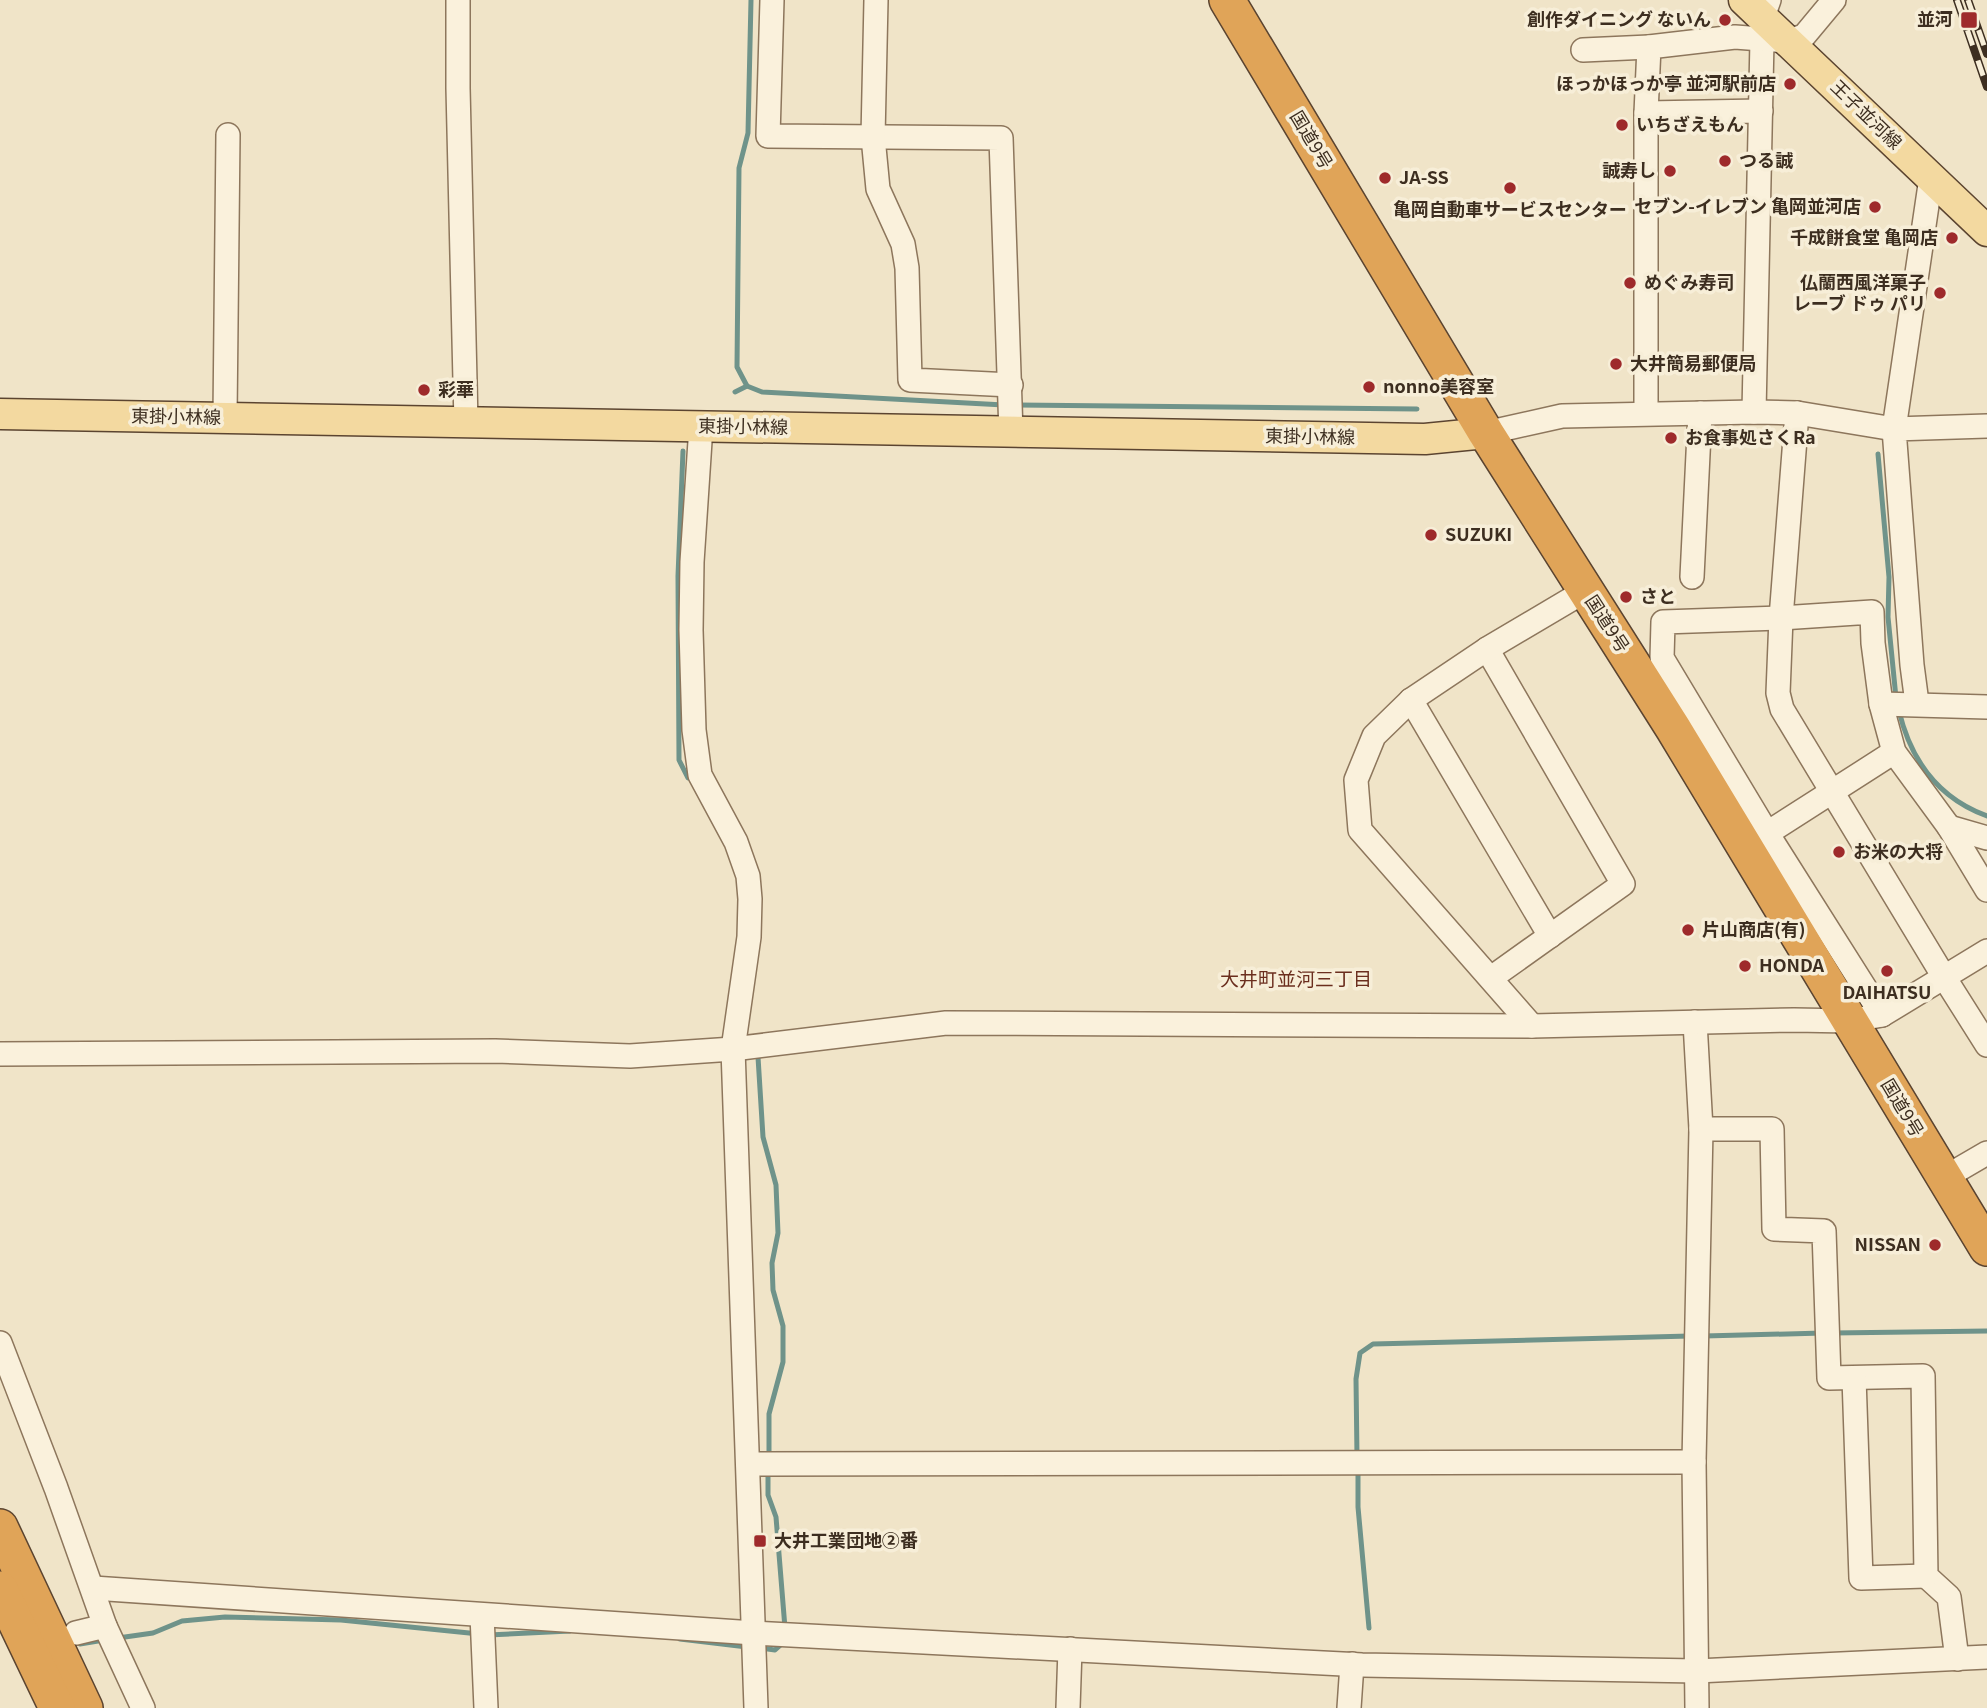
<svg xmlns="http://www.w3.org/2000/svg" width="1987" height="1708" font-family="Georgia,'Noto Sans JP',serif">
  <style>
    .lines { fill: none; stroke-linecap: round; stroke-linejoin: round }
    .stream { stroke: #6f938a; stroke-width: 5 }
    .minor-casing { stroke: #8d765c; stroke-width: 26 }
    .major-casing { stroke: #5b4430; stroke-width: 33 }
    .highway-casing { stroke: #5b4430; stroke-width: 38 }
    .minor { stroke: #faf1dc; stroke-width: 23 }
    .major { stroke: #f3d9a0; stroke-width: 30 }
    .highway { stroke: #e0a458; stroke-width: 35 }
    .rail-casing { stroke: #3d2e20; stroke-width: 8 }
    .rail { stroke: #f7eed8; stroke-width: 5; stroke-dasharray: 16; stroke-linecap: butt }
    .poi-dot { fill: #9e2a2b; stroke: #f7eed8; stroke-width: 2.5 }
    .labels { text-anchor: middle; stroke-width: 7; stroke-linejoin: round; paint-order: stroke }
    .poi-label { font-size: 18px; font-weight: bold; fill: #3d2e20; stroke: #f7eed8; text-anchor: start }
    .street-label { font-size: 18px; fill: #3d2e20; stroke: #f7eed8 }
    .neighbourhood-label { font-size: 19px; fill: #6b2e1e; stroke: #f7eed8 }
  </style>
  <rect width="100%" height="100%" fill="#f0e4c8"/>
  <g class="lines">
    <g class="stream">
      <polyline points="751,0 748,133 739,168 737,367 747,386 762,392 1004,405"/>
      <polyline points="735,392 747,386"/>
      <polyline points="1017,405 1417,409"/>
      <polyline points="683,451 678,576 679,760 688,778"/>
      <polyline points="1878,454 1889,577 1888,617 1896,698"/>
      <path d="M1899,711C1911,761 1938,798 1987,816"/>
      <polyline points="758,1057 763,1137 776,1185 778,1233 772,1263 773,1290 783,1326 783,1362 769,1414 769,1458"/>
      <polyline points="1833,1333 1987,1331"/>
      <polyline points="1704,1336 1823,1333"/>
      <polyline points="1357,1457 1356,1379 1360,1353 1373,1344 1690,1336"/>
      <polyline points="1358,1467 1358,1507 1369,1628"/>
      <polyline points="768,1468 768,1495 776,1517 785,1628"/>
      <polyline points="488,1635 570,1631"/>
      <polyline points="118,1638 153,1633 182,1621 225,1617 341,1620 479,1634"/>
      <polyline points="680,1639 747,1647"/>
      <polyline points="80,1644 104,1640"/>
      <polyline points="760,1648 775,1650 785,1641"/>
    </g>
    <g class="minor-casing">
      <g id="minor">
        <polyline points="458,0 458,88 466,423"/>
        <polyline points="772,0 768,136 1001,138 1011,433"/>
        <polyline points="876,0 873,137 878,189 903,244 907,268 910,380 1011,385"/>
        <polyline points="1583,50 1649,47"/>
        <polyline points="1646,113 1761,111"/>
        <polyline points="1754,412 1762,40 1763,17 1769,0"/>
        <polyline points="1646,413 1646,113 1649,47 1735,37 1788,41 1804,36 1834,0"/>
        <polyline points="1797,413 1781,618 1778,693 1782,709 1944,977 1987,1045"/>
        <polyline points="225,417 228,135"/>
        <polyline points="701,426 692,562 691,630 694,730 700,775 736,842 748,876 750,899 749,937 733,1049 756,1708"/>
        <polyline points="1486,433 1562,416 1754,412 1797,413 1894,429 1931,178"/>
        <polyline points="1692,577 1700,413"/>
        <polyline points="1487,649 1623,884 1491,978"/>
        <polyline points="1411,700 1550,936"/>
        <polyline points="1917,703 1912,665 1894,429 1987,426"/>
        <polyline points="1881,704 1987,707"/>
        <polyline points="1949,827 1987,838"/>
        <polyline points="1755,841 1894,752"/>
        <polyline points="1882,1015 1767,833 1662,658 1663,622 1781,618 1872,612 1873,643 1881,704 1894,752 1949,827 1987,890"/>
        <polyline points="1695,1022 1701,1129 1694,1462 1697,1708"/>
        <polyline points="1532,1026 1360,830 1356,780 1374,736 1411,700 1487,649 1585,591"/>
        <polyline points="0,1054 495,1051 630,1056 733,1049 946,1023 1532,1026 1794,1020 1849,1021 1882,1015 1987,951"/>
        <polyline points="1701,1129 1772,1129 1774,1229 1824,1231 1829,1378 1923,1376 1926,1576 1949,1597 1957,1659"/>
        <polyline points="1944,1178 1987,1153"/>
        <polyline points="0,1343 56,1488 105,1626 143,1708"/>
        <polyline points="1854,1378 1861,1578 1926,1576"/>
        <polyline points="748,1464 1694,1462"/>
        <polyline points="93,1588 754,1633 1362,1665 1697,1671 1987,1657"/>
        <polyline points="482,1615 486,1708"/>
        <polyline points="76,1633 105,1626"/>
        <polyline points="1068,1708 1070,1649"/>
        <polyline points="1349,1708 1352,1664"/>
      </g>
    </g>
    <g class="major-casing">
      <g id="major">
        <polyline points="1744,0 1987,231"/>
        <polyline points="0,414 1425,439 1486,433"/>
      </g>
    </g>
    <g class="highway-casing">
      <g id="highway">
        <polyline points="1227,0 1486,433 1673,728 1987,1248"/>
        <polyline points="0,1527 85,1708"/>
        <polyline points="0,1589 57,1708"/>
      </g>
    </g>
    <use href="#minor" class="minor"/>
    <use href="#major" class="major"/>
    <use href="#highway" class="highway"/>
    <g class="rail-casing">
      <g id="rail">
        <polyline points="1957,0 1987,87"/>
        <polyline points="1968,0 1987,54"/>
      </g>
    </g>
    <use href="#rail" class="rail"/>
  </g>
  <g class="poi-dot">
    <circle cx="1725" cy="20" r="7"/>
    <rect x="1960" y="11" width="18" height="18" rx="3.5"/>
    <circle cx="1790" cy="84" r="7"/>
    <circle cx="1622" cy="125" r="7"/>
    <circle cx="1725" cy="161" r="7"/>
    <circle cx="1670" cy="171" r="7"/>
    <circle cx="1385" cy="178" r="7"/>
    <circle cx="1510" cy="188" r="7"/>
    <circle cx="1875" cy="207" r="7"/>
    <circle cx="1952" cy="238" r="7"/>
    <circle cx="1630" cy="283" r="7"/>
    <circle cx="1940" cy="293" r="7"/>
    <circle cx="1616" cy="364" r="7"/>
    <circle cx="1369" cy="387" r="7"/>
    <circle cx="424" cy="390" r="7"/>
    <circle cx="1671" cy="438" r="7"/>
    <circle cx="1431" cy="535" r="7"/>
    <circle cx="1626" cy="597" r="7"/>
    <circle cx="1839" cy="852" r="7"/>
    <circle cx="1688" cy="930" r="7"/>
    <circle cx="1745" cy="966" r="7"/>
    <circle cx="1887" cy="971" r="7"/>
    <circle cx="1935" cy="1245" r="7"/>
    <rect x="753" y="1534" width="14" height="14" rx="3.5"/>
  </g>
  <g class="labels">
    <g class="poi-label">
      <text x="1711" y="26" text-anchor="end">創作ダイニング ないん</text>
      <text x="1953" y="26" text-anchor="end">並河</text>
      <text x="1776" y="90" text-anchor="end">ほっかほっか亭 並河駅前店</text>
      <text x="1636" y="131">いちざえもん</text>
      <text x="1739" y="167">つる誠</text>
      <text x="1656" y="177" text-anchor="end">誠寿し</text>
      <text x="1399" y="184">JA-SS</text>
      <text x="1861" y="213" text-anchor="end">セブン-イレブン 亀岡並河店</text>
      <text x="1510" y="216" text-anchor="middle">亀岡自動車サービスセンター</text>
      <text x="1938" y="244" text-anchor="end">千成餅食堂 亀岡店</text>
      <text x="1644" y="289">めぐみ寿司</text>
      <text x="1926" y="289" text-anchor="end">仏蘭西風洋菓子<tspan x="1926" dy="21">レーブ ドゥ パリ</tspan></text>
      <text x="1630" y="370">大井簡易郵便局</text>
      <text x="1383" y="393">nonno美容室</text>
      <text x="438" y="396">彩華</text>
      <text x="1685" y="444">お食事処さくRa</text>
      <text x="1445" y="541">SUZUKI</text>
      <text x="1640" y="603">さと</text>
      <text x="1853" y="858">お米の大将</text>
      <text x="1702" y="936">片山商店(有)</text>
      <text x="1759" y="972">HONDA</text>
      <text x="1887" y="999" text-anchor="middle">DAIHATSU</text>
      <text x="1921" y="1251" text-anchor="end">NISSAN</text>
      <text x="774" y="1547">大井工業団地②番</text>
    </g>
    <g class="street-label">
      <text transform="translate(1866 115) rotate(44)" y="6">王子並河線</text>
      <text transform="translate(1311 140) rotate(59)" y="6">国道9号</text>
      <text transform="translate(176 417) rotate(1)" y="6">東掛小林線</text>
      <text transform="translate(743 427) rotate(1)" y="6">東掛小林線</text>
      <text transform="translate(1310 437) rotate(1)" y="6">東掛小林線</text>
      <text transform="translate(1607 624) rotate(57)" y="6">国道9号</text>
      <text transform="translate(1902 1108) rotate(59)" y="6">国道9号</text>
    </g>
    <g class="neighbourhood-label">
      <text x="1296" y="986">大井町並河三丁目</text>
    </g>
  </g>
</svg>
